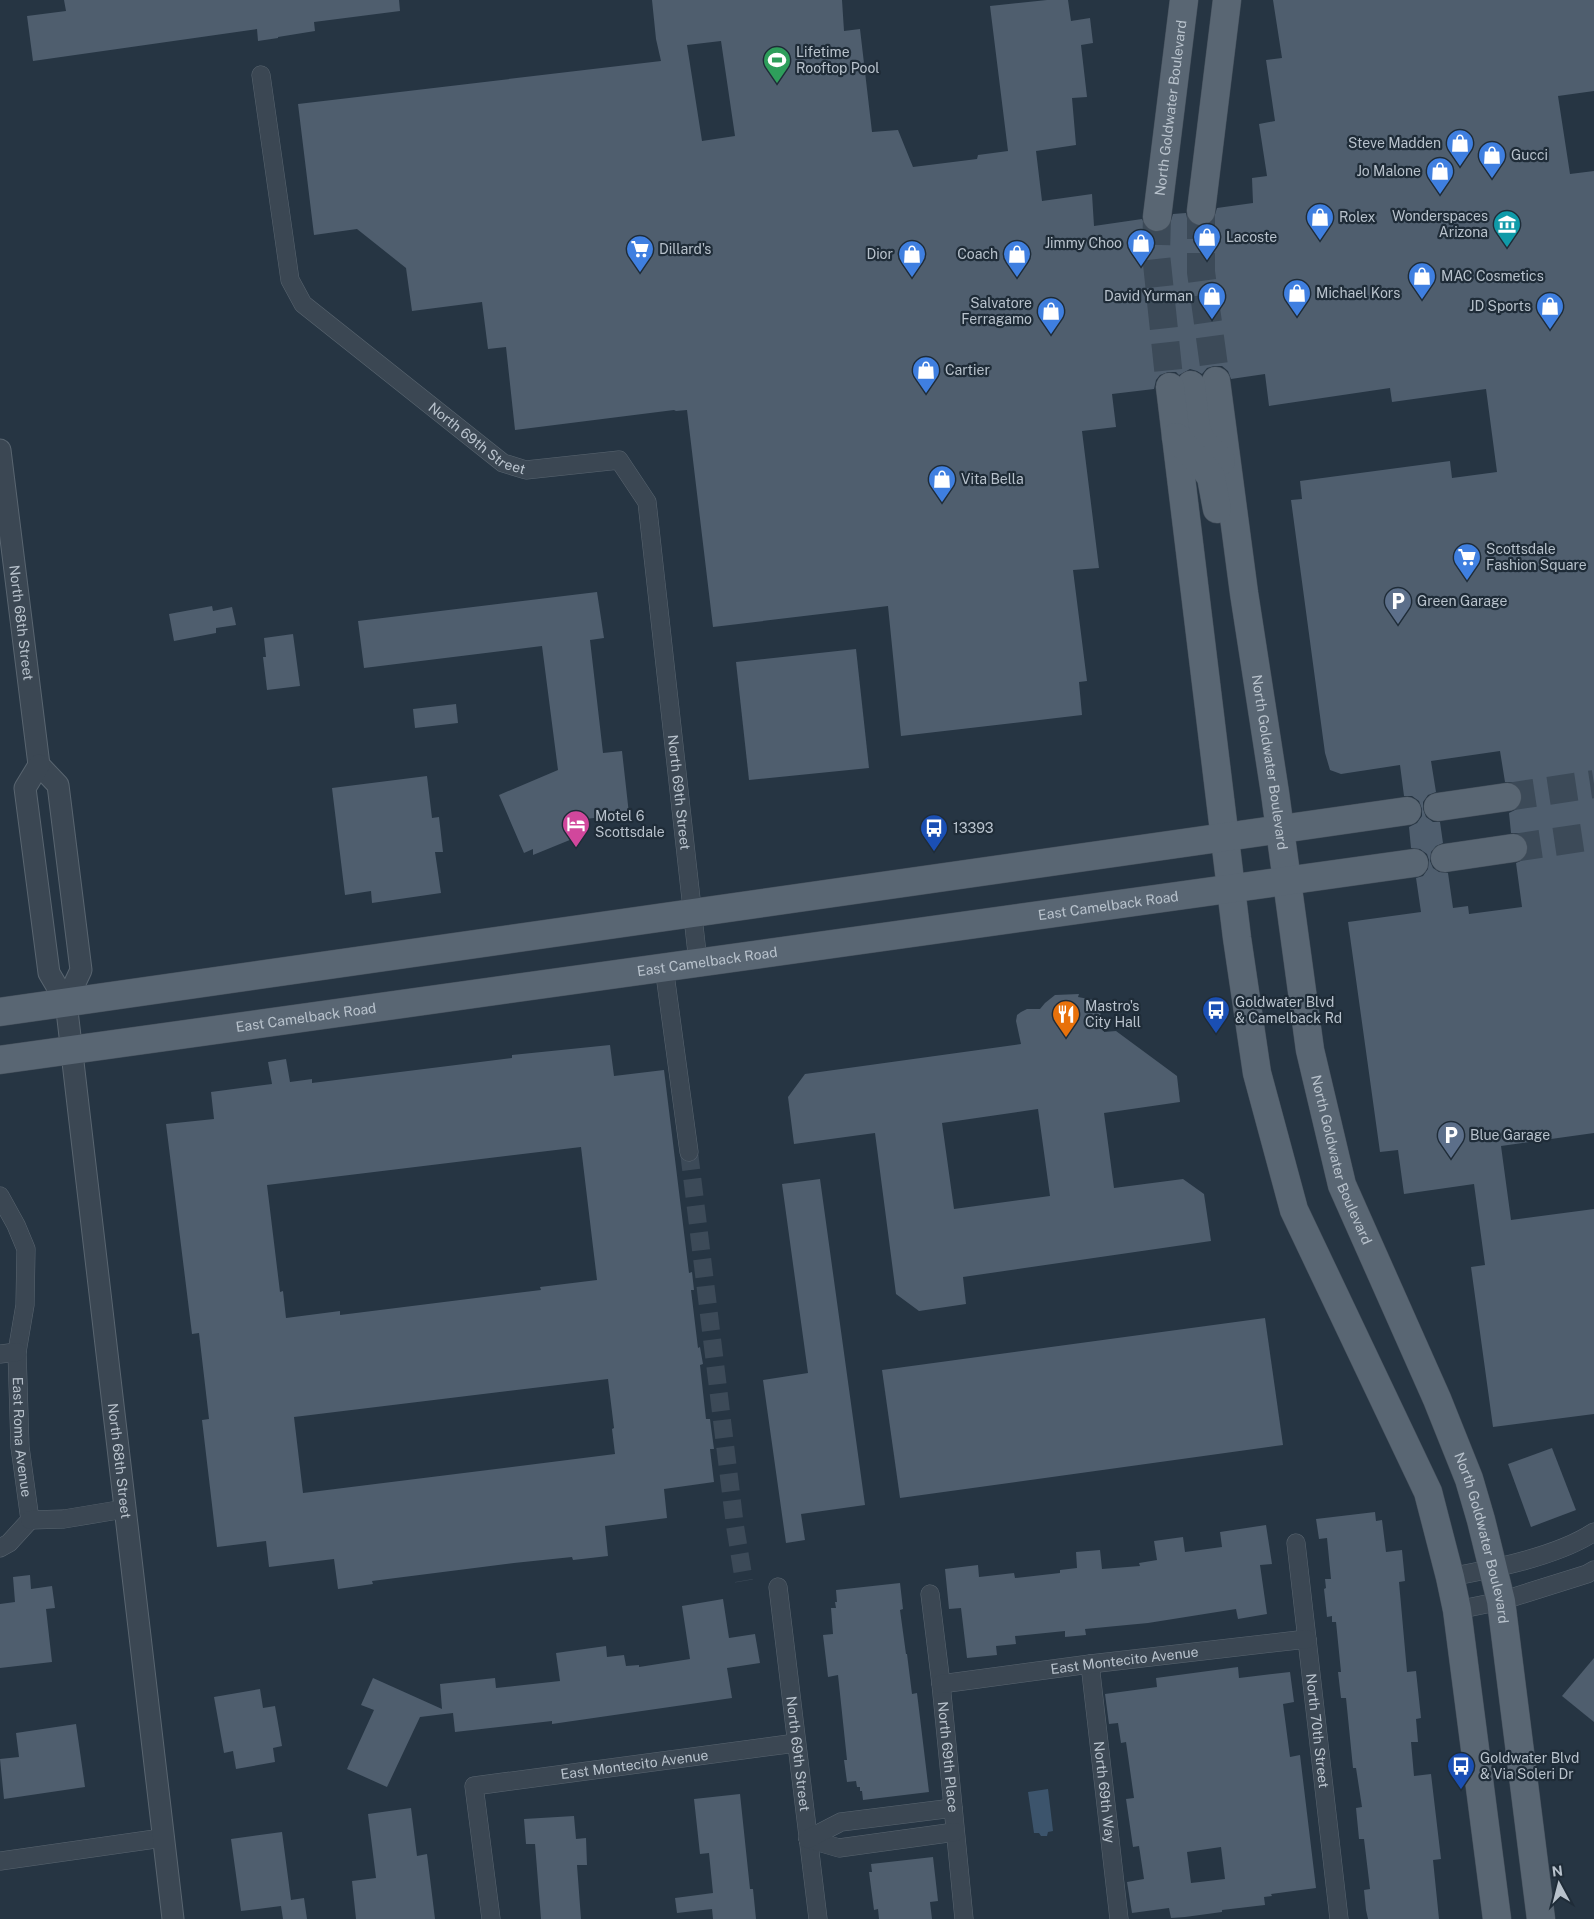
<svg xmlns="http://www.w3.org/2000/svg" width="1594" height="1919" font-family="'Public Sans',sans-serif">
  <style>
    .water { fill: #3c546c }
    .building { fill: #4f5e6e; fill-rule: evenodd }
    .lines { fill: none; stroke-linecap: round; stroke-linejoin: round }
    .minor-tunnel { stroke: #3c4a58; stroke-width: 18; stroke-dasharray: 18 9; stroke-linecap: butt }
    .primary-tunnel { stroke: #3c4a58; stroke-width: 28; stroke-dasharray: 28 14; stroke-linecap: butt }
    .minor-casing { stroke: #596570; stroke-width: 19 }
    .tertiary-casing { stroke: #596570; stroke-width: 23 }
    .primary-casing { stroke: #45505c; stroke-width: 29 }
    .minor { stroke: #3b4753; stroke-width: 18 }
    .tertiary { stroke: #3b4753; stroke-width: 21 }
    .primary { stroke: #596673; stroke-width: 28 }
    .labels { text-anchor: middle; stroke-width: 4.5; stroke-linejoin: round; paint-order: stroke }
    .poi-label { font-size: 14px; fill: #b8c2cc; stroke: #1f2c38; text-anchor: start }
    .street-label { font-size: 14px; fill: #b8c2cc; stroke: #1f2c38 }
  </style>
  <rect width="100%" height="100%" fill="#263543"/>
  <polygon class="water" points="1048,1789 1053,1831 1048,1832 1047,1836 1041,1836 1039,1833 1034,1833 1028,1792"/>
  <g class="building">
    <polygon points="64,0 399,0 400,11 314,22 315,31 278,37 278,38 258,41 257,29 33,61 27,16 66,11"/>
    <path d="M652,0H842L844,31L860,29L872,132L898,130L913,167L977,159L978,155L1008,151L990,6L1047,0H1068L1071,21L1090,18L1093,43L1081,45L1087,97L1072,98L1076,145L1036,151L1042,201L1092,194L1094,226L1142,219L1147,229L1156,232H1163L1169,227L1173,214L1186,213L1187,218L1191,223L1200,226L1208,225L1213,221L1217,208L1253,203L1252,178L1267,176L1259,124L1275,121L1266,60L1282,58L1273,0H1594V91L1558,96L1570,174L1594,171V1133L1501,1146L1511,1220L1594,1209V1414L1493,1427L1471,1267L1485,1265L1474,1184L1404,1194L1398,1150L1380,1152L1348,922L1421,912L1416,878L1423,876L1428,869L1429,860L1427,854L1420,849L1411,848L1409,827L1417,823L1422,816V809L1419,801L1412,796H1404L1400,765L1341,774L1330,770L1325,753L1291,500L1302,499L1300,481L1450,461L1452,478L1497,472L1486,389L1392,402L1390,388L1269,406L1265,374L1231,379L1228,371L1222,366H1214L1207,368L1202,374L1197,371L1190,369L1179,375L1176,372H1168L1160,375L1156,380L1154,389L1112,394L1116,427L1082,431L1099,568L1073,570L1087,681L1079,682L1082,715L901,736L888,606L713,627L687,410L676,411L674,410L515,430L506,347L488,349L482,302L412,311L406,268L357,229L314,235L298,104L661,61L656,39ZM721,41L735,136L702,141L687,45ZM1500,751L1505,782H1512L1519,787L1522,795V802L1517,809L1509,813L1511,833H1518L1525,838L1528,846V853L1523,860L1516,863L1522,907L1469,914L1468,906L1453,908L1448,873L1439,872L1433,868L1430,861L1431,852L1436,846L1443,843L1440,822H1433L1426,817L1423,809V802L1428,795L1436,792L1431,761Z"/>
    <polygon points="597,592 604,638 590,640 603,753 622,751 629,814 585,819 582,835 533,855 533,849 524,853 499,795 558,770 542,646 364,668 358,621"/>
    <polygon points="212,606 213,611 232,607 236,625 216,628 216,633 174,641 169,614"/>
    <polygon points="293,634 300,686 267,690 263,657 266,657 264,638"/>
    <polygon points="856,649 869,768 749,780 736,662"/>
    <polygon points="456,704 458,723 415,728 413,709"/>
    <polygon points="427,776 432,818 439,817 443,852 435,852 441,893 372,903 371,891 345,895 332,788"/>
    <path d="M1079,994L1078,997L1094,1000L1099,1006L1104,1032L1116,1031L1177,1076L1180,1102L1104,1113L1114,1188L1183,1179L1204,1194L1211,1241L963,1277L966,1304L919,1311L896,1294L875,1133L794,1144L788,1097L805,1074L1021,1044L1016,1021L1017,1015L1021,1012L1027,1009H1040L1045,1003L1055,995ZM1038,1109L1050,1196L954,1209L942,1123Z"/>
    <path d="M610,1045L614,1076L664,1070L689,1273L692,1272L694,1290H691L698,1348L700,1347L703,1364L700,1365L706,1419H710L714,1449H710L714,1482L664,1489L667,1518L605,1526L608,1556L573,1560L572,1557L514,1563L372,1581L373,1584L338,1589L334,1559L269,1567L266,1541L217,1547L202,1420L209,1419L199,1333L192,1334L166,1124L214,1119L211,1092L272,1084L268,1062L286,1059L290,1082L312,1079V1083L512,1058V1055ZM581,1147L597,1280L540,1287L541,1290L340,1315V1311L286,1318L283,1291L280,1292L267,1185ZM608,1379L614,1428L612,1429L615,1454L303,1493L294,1417Z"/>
    <polygon points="820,1179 865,1505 801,1514 805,1540 786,1543 763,1380 808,1373 782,1184"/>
    <polygon points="1265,1318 1283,1445 900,1498 882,1370"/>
    <polygon points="1552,1448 1576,1510 1531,1527 1508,1464"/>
    <polygon points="1375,1512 1376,1521 1382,1520 1386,1552 1402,1550 1405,1581 1399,1582 1407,1672 1416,1671 1421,1718 1416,1719 1418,1742 1411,1742 1414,1776 1431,1774 1441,1859 1433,1860 1439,1919 1368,1919 1366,1910 1364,1890 1370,1889 1364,1839 1359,1839 1356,1808 1362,1807 1356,1768 1353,1768 1346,1698 1341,1698 1338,1672 1341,1672 1336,1622 1332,1622 1332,1616 1327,1617 1324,1589 1326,1588 1325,1579 1331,1579 1327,1538 1319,1539 1316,1519"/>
    <polygon points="1266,1525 1272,1564 1260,1565 1267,1614 1238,1619 1236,1609 1148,1623 1085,1629 1086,1635 1065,1637 1065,1631 1015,1636 1016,1644 996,1646 997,1655 967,1658 961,1608 949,1609 945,1569 978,1565 979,1577 1014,1573 1015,1578 1060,1573 1060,1570 1077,1568 1076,1552 1100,1550 1102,1569 1140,1566 1139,1563 1157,1560 1154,1541 1183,1537 1185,1552 1222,1547 1220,1532"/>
    <polygon points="30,1575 31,1589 52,1586 55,1608 46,1609 52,1662 0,1668 0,1604 15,1602 13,1577"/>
    <polygon points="900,1583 903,1609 900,1610 906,1654 907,1654 912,1694 917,1693 929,1792 863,1800 862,1791 860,1791 860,1787 857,1787 856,1781 847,1782 844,1760 847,1760 838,1675 828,1677 823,1635 833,1634 831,1608 836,1608 835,1602 837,1602 836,1590"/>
    <polygon points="723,1599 729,1638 755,1634 760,1663 727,1668 732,1698 552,1724 552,1721 455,1732 453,1713 420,1717 387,1787 347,1769 374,1710 361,1705 373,1678 442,1709 440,1684 495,1678 496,1688 560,1681 556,1653 606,1646 607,1657 624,1655 626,1666 639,1665 639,1667 690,1659 682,1606"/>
    <polygon points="1594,1658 1594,1722 1562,1696"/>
    <path d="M1238,1667L1239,1678L1290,1672L1294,1702L1283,1704L1290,1757L1300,1755L1316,1888L1271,1894L1272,1896L1264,1897L1265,1905L1222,1910V1912L1185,1917L1171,1918L1169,1908L1132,1913L1127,1882L1144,1879L1139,1846L1133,1847L1126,1799L1134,1798L1126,1742L1121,1743L1118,1723L1109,1724L1105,1694L1157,1687L1156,1678ZM1221,1847L1225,1879L1191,1883L1187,1852Z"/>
    <polygon points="260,1689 263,1708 275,1706 282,1746 273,1748 275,1762 236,1769 233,1751 224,1753 214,1697"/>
    <polygon points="76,1724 85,1787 4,1799 0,1759 19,1757 16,1733"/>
    <polygon points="740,1794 750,1889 753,1889 756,1919 713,1919 712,1909 677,1913 675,1898 713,1893 709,1853 700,1854 694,1799"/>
    <polygon points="411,1808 417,1856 427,1854 435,1919 356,1919 352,1881 376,1878 368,1814"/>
    <polygon points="574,1816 576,1839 586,1838 587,1865 577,1865 581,1919 541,1919 535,1844 526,1844 524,1819"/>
    <polygon points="282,1832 291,1900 304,1898 307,1919 283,1919 281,1906 241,1911 231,1839"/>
    <polygon points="933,1857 938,1901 930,1902 932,1919 879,1919 878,1909 874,1910 869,1872 872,1872 871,1864"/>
  </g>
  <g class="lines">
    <polyline class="minor-tunnel" points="689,1152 735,1526 744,1581"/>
    <g class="primary-tunnel">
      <polyline points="1201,211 1201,272 1216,381"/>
      <polyline points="1157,217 1156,254 1170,387"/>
      <polyline points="1507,797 1594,784"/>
      <polyline points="1513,848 1594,836"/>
    </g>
    <g class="minor-casing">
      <g id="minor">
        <path id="s1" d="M261,75L290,280L303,304L503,463L526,470L619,460L647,502L698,962"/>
        <polyline points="664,967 689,1152"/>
        <path id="s2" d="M0,1196L16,1225L26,1249L25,1305L17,1352L20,1447L30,1520L9,1543L0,1548"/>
        <polyline points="0,1354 17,1352"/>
        <polyline points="30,1520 64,1519 124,1509"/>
        <path id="s3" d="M1296,1543L1339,1919"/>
        <path d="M1450,1577C1493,1569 1558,1556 1594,1532"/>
        <path id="s4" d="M778,1587L818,1919"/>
        <path id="s5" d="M930,1594L941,1684L964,1919"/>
        <polyline points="1457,1610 1501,1601 1587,1574 1594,1570"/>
        <path id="s6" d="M1090,1664L1119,1919"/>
        <path id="s7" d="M941,1684L1090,1664L1307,1639"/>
        <polyline points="808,1839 839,1848 955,1832"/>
        <polyline points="808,1839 841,1822 953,1808"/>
        <polyline points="0,1861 162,1838"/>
        <path id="s8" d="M491,1919L474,1786L796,1743"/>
      </g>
    </g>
    <g class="tertiary-casing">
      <g id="tertiary">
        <path id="s9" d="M0,450L39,765L58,785L81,970L66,1002"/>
        <path id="s10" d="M39,765L25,788L49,973L66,1002L173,1919"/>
      </g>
    </g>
    <g class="primary-casing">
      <g id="primary">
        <polyline points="1201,211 1227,0"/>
        <path id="s11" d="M1157,217L1184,0"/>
        <path id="s12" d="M1216,381L1244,593L1275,793L1310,1050L1342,1185L1437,1399L1469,1479L1481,1520L1501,1601L1541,1919"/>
        <polyline points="1191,385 1196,428 1202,442 1221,461"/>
        <polyline points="1170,387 1237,938 1257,1073 1294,1210 1428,1492 1450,1577 1457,1610 1497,1919"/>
        <polyline points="1176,437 1203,466 1211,477 1217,509"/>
        <polyline points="1438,807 1507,797"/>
        <polyline points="1445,858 1513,848"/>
        <polyline points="0,1012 1407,811"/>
        <path id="s13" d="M0,1060L1414,863"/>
      </g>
    </g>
    <use href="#minor" class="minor"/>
    <use href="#tertiary" class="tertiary"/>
    <use href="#primary" class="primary"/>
  </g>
  <defs>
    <g id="stadium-pin" transform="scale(1.4375)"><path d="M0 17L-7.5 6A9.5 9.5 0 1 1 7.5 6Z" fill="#2e9e5b" stroke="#1f2c38"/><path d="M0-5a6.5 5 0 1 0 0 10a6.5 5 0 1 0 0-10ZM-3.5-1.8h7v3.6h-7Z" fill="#fff"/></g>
    <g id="shop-pin" transform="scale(1.4375)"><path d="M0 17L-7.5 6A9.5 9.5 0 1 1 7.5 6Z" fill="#3f7fe0" stroke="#1f2c38"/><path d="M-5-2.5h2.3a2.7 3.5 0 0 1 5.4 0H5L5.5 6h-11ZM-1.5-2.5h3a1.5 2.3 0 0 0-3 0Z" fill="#fff"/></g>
    <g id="museum-pin" transform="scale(1.4375)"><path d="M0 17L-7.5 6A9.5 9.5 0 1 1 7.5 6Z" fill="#0f9aa8" stroke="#1f2c38"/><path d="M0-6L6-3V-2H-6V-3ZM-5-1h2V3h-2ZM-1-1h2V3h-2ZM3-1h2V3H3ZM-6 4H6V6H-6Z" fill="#fff"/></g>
    <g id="supermarket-pin" transform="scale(1.4375)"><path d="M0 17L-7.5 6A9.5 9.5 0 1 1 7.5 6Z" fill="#3f7fe0" stroke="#1f2c38"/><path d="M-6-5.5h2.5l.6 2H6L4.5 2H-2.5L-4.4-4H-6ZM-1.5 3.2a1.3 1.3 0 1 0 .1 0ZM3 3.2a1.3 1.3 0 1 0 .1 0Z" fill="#fff"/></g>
    <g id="parking-pin" transform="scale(1.4375)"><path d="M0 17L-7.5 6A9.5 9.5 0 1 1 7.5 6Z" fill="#5c6f8a" stroke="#1f2c38"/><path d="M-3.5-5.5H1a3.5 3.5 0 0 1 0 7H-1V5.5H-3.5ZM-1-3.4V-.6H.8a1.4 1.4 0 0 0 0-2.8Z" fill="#fff"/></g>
    <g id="hotel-pin" transform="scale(1.4375)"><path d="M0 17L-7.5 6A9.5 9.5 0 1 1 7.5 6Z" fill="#d1479c" stroke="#1f2c38"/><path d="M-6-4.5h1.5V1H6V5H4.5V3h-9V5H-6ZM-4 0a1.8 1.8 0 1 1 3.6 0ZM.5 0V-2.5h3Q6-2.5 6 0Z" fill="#fff"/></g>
    <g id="bus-pin" transform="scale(1.4375)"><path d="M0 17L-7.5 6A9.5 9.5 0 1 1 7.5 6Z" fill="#1a4fb4" stroke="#1f2c38"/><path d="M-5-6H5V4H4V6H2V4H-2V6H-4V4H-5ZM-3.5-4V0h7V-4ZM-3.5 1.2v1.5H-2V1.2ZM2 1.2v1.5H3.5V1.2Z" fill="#fff"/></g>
    <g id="restaurant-pin" transform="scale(1.4375)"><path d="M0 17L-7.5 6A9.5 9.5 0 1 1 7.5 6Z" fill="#e8710a" stroke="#1f2c38"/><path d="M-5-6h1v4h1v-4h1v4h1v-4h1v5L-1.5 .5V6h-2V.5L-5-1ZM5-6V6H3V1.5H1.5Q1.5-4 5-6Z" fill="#fff"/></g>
  </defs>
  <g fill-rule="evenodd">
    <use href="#stadium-pin" x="777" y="60"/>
    <use href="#shop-pin" x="1460" y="143"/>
    <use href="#shop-pin" x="1492" y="155"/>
    <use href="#shop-pin" x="1440" y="171"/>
    <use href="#shop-pin" x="1320" y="217"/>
    <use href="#museum-pin" x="1507" y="224"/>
    <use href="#shop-pin" x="1207" y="237"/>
    <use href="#shop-pin" x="1141" y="243"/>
    <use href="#supermarket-pin" x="640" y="249"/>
    <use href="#shop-pin" x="912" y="254"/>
    <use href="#shop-pin" x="1017" y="254"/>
    <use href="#shop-pin" x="1422" y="276"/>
    <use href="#shop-pin" x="1297" y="293"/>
    <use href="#shop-pin" x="1212" y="296"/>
    <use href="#shop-pin" x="1550" y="306"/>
    <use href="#shop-pin" x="1051" y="311"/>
    <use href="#shop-pin" x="926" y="370"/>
    <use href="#shop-pin" x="942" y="479"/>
    <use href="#supermarket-pin" x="1467" y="557"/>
    <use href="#parking-pin" x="1398" y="601"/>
    <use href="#hotel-pin" x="576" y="824"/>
    <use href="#bus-pin" x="934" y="828"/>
    <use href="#bus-pin" x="1216" y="1010"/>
    <use href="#restaurant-pin" x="1066" y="1014"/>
    <use href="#parking-pin" x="1451" y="1135"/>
    <use href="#bus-pin" x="1461" y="1766"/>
  </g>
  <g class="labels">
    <g class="poi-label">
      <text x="796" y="57">Lifetime<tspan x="796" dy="16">Rooftop Pool</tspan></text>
      <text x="1441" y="148" text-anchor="end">Steve Madden</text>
      <text x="1511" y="160">Gucci</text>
      <text x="1421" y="176" text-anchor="end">Jo Malone</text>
      <text x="1488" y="221" text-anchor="end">Wonderspaces<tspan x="1488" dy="16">Arizona</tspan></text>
      <text x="1339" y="222">Rolex</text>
      <text x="1226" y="242">Lacoste</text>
      <text x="1122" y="248" text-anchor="end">Jimmy Choo</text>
      <text x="659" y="254">Dillard's</text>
      <text x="893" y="259" text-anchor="end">Dior</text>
      <text x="998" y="259" text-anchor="end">Coach</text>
      <text x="1441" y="281">MAC Cosmetics</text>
      <text x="1316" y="298">Michael Kors</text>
      <text x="1193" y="301" text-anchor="end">David Yurman</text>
      <text x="1032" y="308" text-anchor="end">Salvatore<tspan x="1032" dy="16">Ferragamo</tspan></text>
      <text x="1531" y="311" text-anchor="end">JD Sports</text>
      <text x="945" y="375">Cartier</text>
      <text x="961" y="484">Vita Bella</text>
      <text x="1486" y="554">Scottsdale<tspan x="1486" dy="16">Fashion Square</tspan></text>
      <text x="1417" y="606">Green Garage</text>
      <text x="595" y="821">Motel 6<tspan x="595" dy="16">Scottsdale</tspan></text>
      <text x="953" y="833">13393</text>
      <text x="1235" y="1007">Goldwater Blvd<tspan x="1235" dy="16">&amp; Camelback Rd</tspan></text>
      <text x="1085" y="1011">Mastro's<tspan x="1085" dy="16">City Hall</tspan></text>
      <text x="1470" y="1140">Blue Garage</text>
      <text x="1480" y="1763">Goldwater Blvd<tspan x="1480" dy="16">&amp; Via Soleri Dr</tspan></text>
    </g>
    <g class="street-label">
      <text dy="5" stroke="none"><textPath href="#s11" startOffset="110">North Goldwater Boulevard</textPath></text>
      <text dy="5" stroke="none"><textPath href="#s1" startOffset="455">North 69th Street</textPath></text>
      <text dy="5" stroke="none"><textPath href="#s9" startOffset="174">North 68th Street</textPath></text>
      <text dy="5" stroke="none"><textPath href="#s12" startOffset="385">North Goldwater Boulevard</textPath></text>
      <text dy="5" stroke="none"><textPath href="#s1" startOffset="950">North 69th Street</textPath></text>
      <text dy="5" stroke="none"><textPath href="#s13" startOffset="1119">East Camelback Road</textPath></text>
      <text dy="5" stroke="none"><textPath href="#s13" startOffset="714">East Camelback Road</textPath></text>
      <text dy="5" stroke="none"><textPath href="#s13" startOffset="309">East Camelback Road</textPath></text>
      <text dy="5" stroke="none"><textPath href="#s12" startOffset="790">North Goldwater Boulevard</textPath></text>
      <text dy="5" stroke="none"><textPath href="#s2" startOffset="248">East Roma Avenue</textPath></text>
      <text dy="5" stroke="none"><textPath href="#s10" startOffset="709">North 68th Street</textPath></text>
      <text dy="5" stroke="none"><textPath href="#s12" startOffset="1195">North Goldwater Boulevard</textPath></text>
      <text dy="5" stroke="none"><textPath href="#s7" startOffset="185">East Montecito Avenue</textPath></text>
      <text dy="5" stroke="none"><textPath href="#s3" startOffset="189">North 70th Street</textPath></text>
      <text dy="5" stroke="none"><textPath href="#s4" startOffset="168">North 69th Street</textPath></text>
      <text dy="5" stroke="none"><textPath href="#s5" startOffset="164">North 69th Place</textPath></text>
      <text dy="5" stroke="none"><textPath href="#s8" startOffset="296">East Montecito Avenue</textPath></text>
      <text dy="5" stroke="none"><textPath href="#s6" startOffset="129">North 69th Way</textPath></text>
    </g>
  </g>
  <g transform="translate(1559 1884) rotate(353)" stroke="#1f2c38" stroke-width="4" paint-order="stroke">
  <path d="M0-4L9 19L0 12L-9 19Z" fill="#b8c2cc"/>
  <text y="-8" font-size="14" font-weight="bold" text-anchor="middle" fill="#b8c2cc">N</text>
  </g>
</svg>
